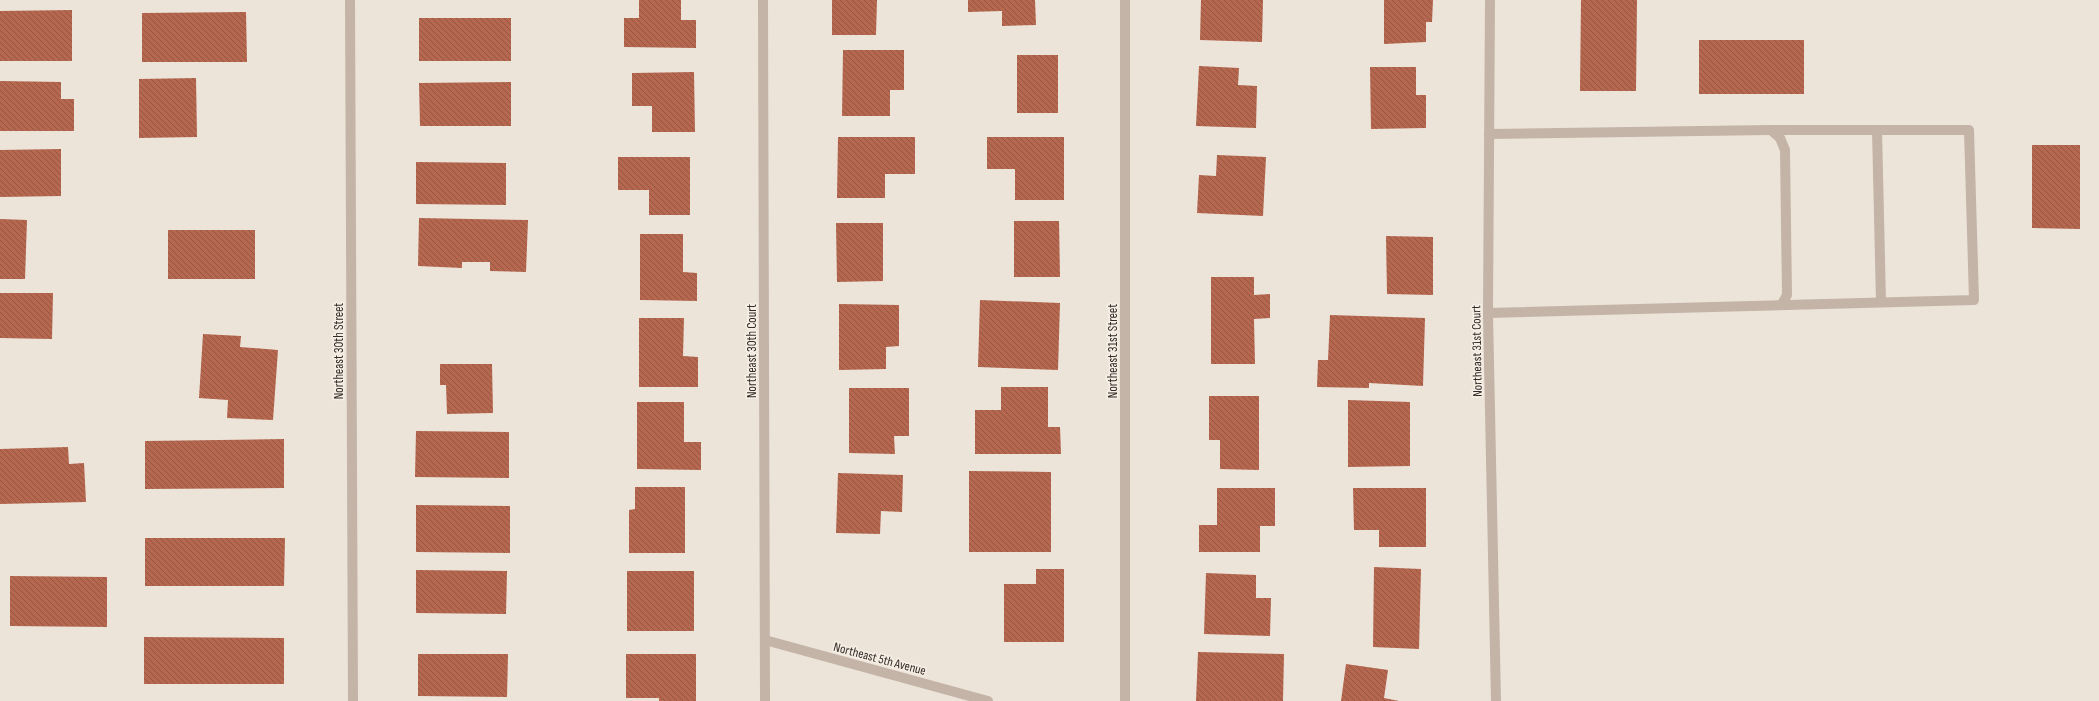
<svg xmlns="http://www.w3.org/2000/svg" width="2099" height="701" font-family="'Sofia Sans Condensed',sans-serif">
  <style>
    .building { fill: url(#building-back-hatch) }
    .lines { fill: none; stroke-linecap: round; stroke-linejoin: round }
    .lane { stroke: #c3b4a7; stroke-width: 10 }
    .street { stroke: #c3b4a7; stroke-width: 10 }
    .labels { text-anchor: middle; stroke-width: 3.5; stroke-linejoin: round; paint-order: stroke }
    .street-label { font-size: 13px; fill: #312a26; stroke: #f6eee4 }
  </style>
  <defs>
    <pattern id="building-back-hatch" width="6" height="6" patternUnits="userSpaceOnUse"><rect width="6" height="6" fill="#b5674f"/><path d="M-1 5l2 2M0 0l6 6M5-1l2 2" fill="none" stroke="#945541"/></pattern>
  </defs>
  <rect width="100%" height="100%" fill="#ede4d9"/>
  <g class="building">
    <polygon points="639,0 681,0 681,20 696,20 696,48 624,47 624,18 639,18"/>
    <polygon points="832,0 877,0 876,35 832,35"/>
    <polygon points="968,0 1035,0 1036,25 1002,26 1002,11 968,12"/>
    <polygon points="1201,0 1263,0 1262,42 1200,40"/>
    <polygon points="1384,0 1433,0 1432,22 1426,22 1426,42 1384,44"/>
    <polygon points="1581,0 1637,0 1636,91 1580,91"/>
    <polygon points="72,10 72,61 0,61 0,11"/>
    <polygon points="246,12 247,62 142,62 142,13"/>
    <rect x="419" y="18" width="92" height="43"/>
    <rect x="1699" y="40" width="105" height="54"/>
    <polygon points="843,50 904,50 904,90 890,90 890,116 842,116"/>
    <rect x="1017" y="55" width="41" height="58"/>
    <polygon points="1199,66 1239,68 1238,85 1257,86 1256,128 1196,126"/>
    <polygon points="1370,67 1416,67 1416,95 1426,95 1426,128 1371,129"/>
    <polygon points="694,72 695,132 652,132 652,106 632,106 632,73"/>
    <polygon points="196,78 197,137 139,138 139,79"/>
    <polygon points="0,81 61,82 61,99 74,99 74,131 0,131"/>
    <polygon points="511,82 511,126 420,126 419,83"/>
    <polygon points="838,137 915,137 915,174 885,174 885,198 837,198"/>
    <polygon points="987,137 1064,137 1064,200 1015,200 1015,169 987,169"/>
    <polygon points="2032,145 2080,145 2080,229 2032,228"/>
    <polygon points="61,149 61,196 0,197 0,150"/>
    <polygon points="1217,155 1266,157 1263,216 1197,213 1199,175 1216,176"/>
    <polygon points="618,157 690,157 690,215 649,215 649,190 618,190"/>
    <polygon points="416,162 506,163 506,205 416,204"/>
    <polygon points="419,218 528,220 526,272 490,271 490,262 462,262 462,268 418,266"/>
    <polygon points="0,219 27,220 25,279 0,279"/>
    <polygon points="1014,221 1059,221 1060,277 1014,277"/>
    <polygon points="836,223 883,223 883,281 837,282"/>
    <rect x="168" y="230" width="87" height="49"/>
    <polygon points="640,234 683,234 683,272 697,273 697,301 640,300"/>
    <polygon points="1386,236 1433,237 1433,295 1387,294"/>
    <polygon points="1211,277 1254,277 1254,295 1270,294 1270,318 1254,319 1255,364 1211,364"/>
    <polygon points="0,293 53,293 52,339 0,338"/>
    <polygon points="980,300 1060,303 1058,370 978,367"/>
    <polygon points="839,304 899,305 899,346 886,347 886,369 839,370"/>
    <polygon points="1330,315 1425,318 1423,386 1369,383 1369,388 1317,387 1318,360 1328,360"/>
    <polygon points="639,318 684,318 683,356 698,357 698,387 639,387"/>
    <polygon points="203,334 241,336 240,347 278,350 273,420 227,418 228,400 199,398"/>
    <polygon points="440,364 492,364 493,413 447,414 446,385 440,385"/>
    <polygon points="1001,387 1048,387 1048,427 1060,427 1061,454 975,454 975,410 1001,410"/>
    <polygon points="849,388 909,388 909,436 894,436 895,454 849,453"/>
    <polygon points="1209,396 1259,396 1259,470 1220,469 1220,440 1209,440"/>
    <polygon points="1348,400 1410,402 1410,466 1348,467"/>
    <polygon points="637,402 684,402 684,442 701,442 701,470 637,469"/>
    <polygon points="416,431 509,432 509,478 415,477"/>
    <polygon points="284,439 284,488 145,489 145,441"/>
    <polygon points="68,447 69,464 84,463 86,502 0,504 0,449"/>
    <polygon points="969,471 1051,472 1051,552 969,552"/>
    <polygon points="838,473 903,475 902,512 881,511 880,534 836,533"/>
    <polygon points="635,487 685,487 685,553 629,553 629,510 635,509"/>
    <polygon points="1217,488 1275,488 1275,526 1260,526 1260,552 1199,552 1199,525 1217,525"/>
    <polygon points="1353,488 1426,488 1426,547 1379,547 1379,530 1354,530"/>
    <polygon points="416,505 510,506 510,553 416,552"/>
    <polygon points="145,538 285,538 284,586 145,586"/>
    <polygon points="1374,567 1421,569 1419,649 1373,647"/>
    <polygon points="1036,569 1064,569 1064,642 1004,642 1004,584 1036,584"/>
    <polygon points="416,570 507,571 506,614 416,613"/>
    <rect x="627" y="571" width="67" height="60"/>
    <polygon points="1206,573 1256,575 1256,598 1271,598 1270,636 1204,634"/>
    <polygon points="10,576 107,577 107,627 10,626"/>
    <polygon points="144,637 284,638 284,684 144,684"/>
    <polygon points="1198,652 1284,654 1283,701 1196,701"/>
    <polygon points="418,654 508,654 507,697 418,696"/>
    <polygon points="626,654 696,654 696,701 659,701 659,698 626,698"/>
    <polygon points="1346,664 1388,670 1384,698 1399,701 1341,701"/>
  </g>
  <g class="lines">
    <g class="lane">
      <polyline points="1771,130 1780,138 1785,150 1787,295 1782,304"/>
      <polyline points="1877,130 1881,302"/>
      <polyline points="1488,313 1974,300 1969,130 1771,130 1489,134"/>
    </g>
    <g class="street">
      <polyline points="350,0 353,701"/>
      <polyline points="763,0 765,701"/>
      <polyline points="1125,0 1125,701"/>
      <polyline points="1490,0 1488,313 1496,701"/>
      <polyline points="765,640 988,701"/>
    </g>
  </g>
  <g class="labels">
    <g class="street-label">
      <text transform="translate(338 351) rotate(-90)" y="5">Northeast 30th Street</text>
      <text transform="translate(751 351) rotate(-90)" y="5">Northeast 30th Court</text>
      <text transform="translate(1112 351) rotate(-90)" y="5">Northeast 31st Street</text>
      <text transform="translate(1476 351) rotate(-91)" y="5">Northeast 31st Court</text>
      <text transform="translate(880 658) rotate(15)" y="5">Northeast 5th Avenue</text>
    </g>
  </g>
</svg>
